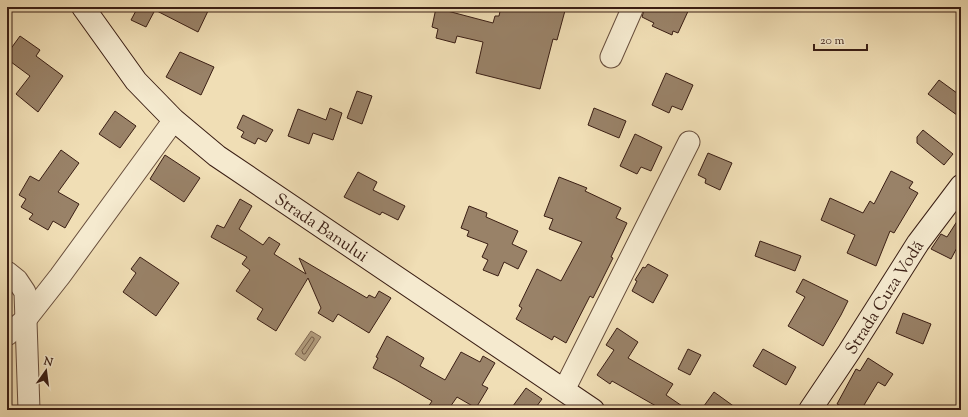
<svg xmlns="http://www.w3.org/2000/svg" width="968" height="417" font-family="'Sorts Mill Goudy',serif">
  <style>
    .water { fill: #b29d7e; stroke: #826a54 }
    .lines { fill: none; stroke-linecap: round; stroke-linejoin: round }
    .shore { stroke: #765e49; stroke-width: 1 }
    .building { fill: #998268; stroke: #3a1e14 }
    .street-casing { stroke: #684e3c; stroke-width: 23 }
    .secondary-casing { stroke: #3a1e14; stroke-width: 24 }
    .street { stroke: #f5eacf; stroke-width: 21 }
    .secondary { stroke: #f5eacf; stroke-width: 22 }
    .labels { text-anchor: middle; stroke-width: 3.5; stroke-linejoin: round; paint-order: stroke }
    .street-label { font-size: 17px; fill: #3a1e14; stroke: #f5eacf }
  </style>
  <rect width="100%" height="100%" fill="#f0deb5"/>
  <filter id="stains"><feTurbulence type="fractalNoise" baseFrequency=".005" numOctaves="4"/><feColorMatrix values="0 0 0 0 .2 0 0 0 0 .09 0 0 0 0 .02 0 0 0 .5 -.17"/></filter>
  <radialGradient id="worn" r=".72"><stop offset=".6" stop-color="#630" stop-opacity="0"/><stop offset="1" stop-color="#630" stop-opacity=".3"/></radialGradient>
  <polygon class="water" points="311,331 321,337 305,361 295,354"/>
  <g class="lines">
    <polygon class="shore" points="312,337 314,338 314,340 305,354 303,354 302,351"/>
  </g>
  <g class="building">
    <polygon points="138,7 201,7 208,11 198,32 155,10 146,27 131,20"/>
    <polygon points="501,7 566,7 557,40 553,39 540,89 476,73 483,42 457,36 455,43 436,38 438,29 432,27 436,8 493,23 495,16 499,16"/>
    <polygon points="645,7 690,7 678,33 673,31 672,35 652,26 654,23 642,17"/>
    <polygon points="20,36 40,50 36,56 63,76 38,112 16,94 30,76 7,59 7,54"/>
    <polygon points="180,52 214,67 201,95 166,77"/>
    <polygon points="666,73 693,85 682,110 672,106 669,113 652,105"/>
    <polygon points="939,80 961,96 961,118 928,94"/>
    <polygon points="357,91 372,96 362,124 347,118"/>
    <polygon points="330,108 342,113 333,140 313,133 309,144 288,136 298,109 326,120"/>
    <polygon points="594,108 626,121 619,138 588,125"/>
    <polygon points="115,111 136,126 120,148 99,134"/>
    <polygon points="243,115 273,130 266,142 258,138 255,144 241,137 244,132 237,128"/>
    <polygon points="923,130 953,154 944,165 917,143 917,137"/>
    <polygon points="635,134 662,147 651,171 641,167 637,174 620,166"/>
    <polygon points="61,150 79,163 58,192 79,204 65,228 53,221 48,230 29,219 33,214 21,207 26,199 19,195 30,176 39,181"/>
    <polygon points="708,153 732,163 720,190 705,183 706,179 698,175"/>
    <polygon points="165,155 200,178 184,202 150,179"/>
    <polygon points="891,171 913,182 909,188 918,193 894,233 890,231 876,266 847,253 855,235 821,220 830,198 863,213 870,201 874,204"/>
    <polygon points="358,172 377,182 373,190 405,206 398,220 382,212 380,215 344,197"/>
    <polygon points="559,177 587,188 585,191 621,208 616,218 627,223 611,257 613,258 593,298 590,296 566,343 554,336 552,340 516,319 522,308 519,306 537,269 561,281 582,242 549,229 553,219 544,216"/>
    <polygon points="240,199 252,206 239,229 263,245 269,237 280,244 274,254 306,274 299,258 367,298 369,295 375,298 379,291 391,298 369,333 338,314 333,322 318,313 321,308 308,278 276,331 257,319 263,309 236,291 250,270 242,264 247,257 211,237 217,225 224,228"/>
    <polygon points="469,206 487,213 486,217 518,231 512,244 527,251 518,269 504,262 498,276 483,270 488,260 482,257 488,244 467,236 469,231 461,228"/>
    <polygon points="961,215 961,240 951,259 931,249 941,234 947,237"/>
    <polygon points="760,241 801,256 795,271 755,256"/>
    <polygon points="140,257 179,283 156,316 123,292 136,273 131,269"/>
    <polygon points="648,264 668,275 653,303 632,291 637,281 635,280 643,267 645,268"/>
    <polygon points="803,279 848,301 841,315 823,346 788,326 805,297 796,292"/>
    <polygon points="903,313 931,324 923,344 896,333"/>
    <polygon points="617,328 638,342 628,358 673,384 666,395 688,410 663,410 612,381 610,384 597,375 614,350 606,345"/>
    <polygon points="387,336 424,358 420,366 445,380 461,352 480,362 483,356 495,363 482,385 488,388 476,408 457,397 448,410 426,410 432,401 396,380 373,368 378,358 376,357"/>
    <polygon points="688,349 701,355 690,375 678,369"/>
    <polygon points="763,349 796,367 786,385 753,366"/>
    <polygon points="868,358 893,374 885,386 878,382 861,410 849,410 837,404 856,369 860,371"/>
    <polygon points="526,388 542,399 534,410 510,410"/>
    <polygon points="714,392 739,410 701,410"/>
  </g>
  <g class="lines">
    <g class="street-casing">
      <g id="street">
        <polyline points="611,57 633,7"/>
        <polyline points="7,272 17,280 25,292 29,410"/>
        <polyline points="7,335 27,318 60,276 174,120"/>
        <polyline points="564,390 689,142"/>
      </g>
    </g>
    <g class="secondary-casing">
      <g id="secondary">
        <path id="s1" d="M83,7L136,81L174,120L217,156L593,410"/>
        <path id="s2" d="M810,410L849,352L918,243L961,186"/>
      </g>
    </g>
    <use href="#street" class="street"/>
    <use href="#secondary" class="secondary"/>
  </g>
  <g class="labels">
    <g class="street-label">
      <text dy="6" stroke="none"><textPath href="#s1" startOffset="328">Strada Banului</textPath></text>
      <text dy="6" stroke="none"><textPath href="#s2" startOffset="135">Strada Cuza Vodă</textPath></text>
    </g>
  </g>
  <rect width="968" height="417" fill="none" stroke="#f0deb5" stroke-width="24"/>
  <rect x="8" y="8" width="952" height="401" fill="none" stroke="#3a1e14" stroke-width="2"/>
  <rect x="12" y="12" width="944" height="393" fill="none" stroke="#3a1e14"/>
  <g transform="translate(46 371) rotate(14)" stroke="#f5eacf" stroke-width="3" paint-order="stroke">
  <path d="M0-3L7 15L0 10L-7 15Z" fill="#3a1e14"/>
  <text y="-6" font-size="11" font-weight="bold" text-anchor="middle" fill="#3a1e14">N</text>
  </g>
  <path d="M814 44v6h53v-6" fill="none" stroke="#3a1e14" stroke-width="2"/>
  <text x="820" y="44" font-size="12" fill="#3a1e14" stroke="#f5eacf" stroke-width="3" paint-order="stroke">20 m</text>
  <rect width="100%" height="100%" filter="url(#stains)"/>
  <rect width="100%" height="100%" fill="url(#worn)"/>
</svg>
